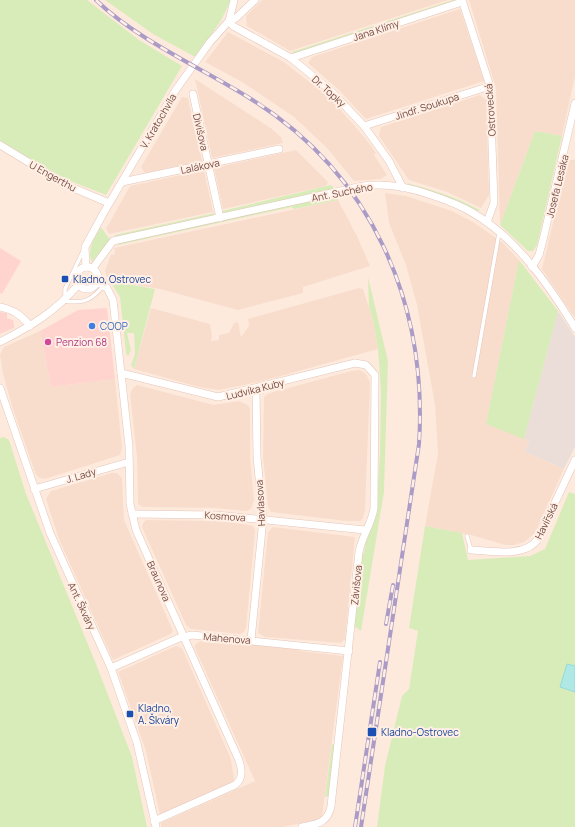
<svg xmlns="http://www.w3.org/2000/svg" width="575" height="827" font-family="Manrope,sans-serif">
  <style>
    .residential { fill: #f8ddcd }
    .commercial { fill: #ffd4cf }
    .industrial { fill: #ebded9 }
    .green { fill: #d8ecba }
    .water { fill: #b0e8e6; stroke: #95dbd8 }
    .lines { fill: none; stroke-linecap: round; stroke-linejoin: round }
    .service-casing { stroke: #e4c6bb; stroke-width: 4.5 }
    .minor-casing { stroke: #e4c6bb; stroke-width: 8 }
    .service { stroke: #fff; stroke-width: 3.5 }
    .minor { stroke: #fff; stroke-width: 7 }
    .rail-casing { stroke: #aa9bc7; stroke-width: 4 }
    .rail { stroke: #ffefe4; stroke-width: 2.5; stroke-dasharray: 8; stroke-linecap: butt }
    .transit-dot { fill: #1a4fb4; stroke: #ffefe4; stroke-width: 1.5 }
    .shop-dot { fill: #3f7fe0; stroke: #ffefe4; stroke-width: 1.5 }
    .hotel-dot { fill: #d1479c; stroke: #ffefe4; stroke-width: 1.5 }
    .labels { text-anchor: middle; stroke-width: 4; stroke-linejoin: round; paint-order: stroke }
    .street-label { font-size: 10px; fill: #754b43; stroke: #ffefe4 }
    .transit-label { font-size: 10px; fill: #164399; stroke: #ffefe4; text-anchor: start }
    .shop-label { font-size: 10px; fill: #366cbe; stroke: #ffefe4; text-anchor: start }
    .hotel-label { font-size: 10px; fill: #b23c85; stroke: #ffefe4; text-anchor: start }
  </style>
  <rect width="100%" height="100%" fill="#feeadc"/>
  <g class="residential">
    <polygon points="262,0 448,0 290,51 247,26 246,16"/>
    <polygon points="469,0 575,0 575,76 562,136 535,131 500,225 496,88"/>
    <polygon points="460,9 484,81 366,119 338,89 308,63 312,57"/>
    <polygon points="228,32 284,62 331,99 365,138 376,153 374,155 387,175 381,179 354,181 327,148 294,117 242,82 205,62"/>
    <polygon points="195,79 272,129 281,137 283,143 212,158"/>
    <polygon points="480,95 486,100 489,195 481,208 447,192 409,180 379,136 381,127"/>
    <polygon points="182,97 188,98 202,161 145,173 141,167"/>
    <polygon points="296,150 328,182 326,186 223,209 214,168"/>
    <polygon points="570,160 575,160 575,318 542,269 567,164"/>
    <polygon points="204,170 213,212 109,234 106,229 130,186"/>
    <polygon points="385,193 406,196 452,211 473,222 502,242 519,260 486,424 529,440 525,452 564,469 535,533 524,542 514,545 505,545 471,535 425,526 438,453 435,405 417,305 406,265 389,223"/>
    <polygon points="338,200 357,236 370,266 303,287 303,293 238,310 160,289 118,282 107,277 105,271 111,255 115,254 114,248"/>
    <polygon points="359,288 363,289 373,320 378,349 259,382 219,390 199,387 134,369 151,308 210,324 212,336 211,341 219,340 219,335 229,333 234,323 238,322 241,337 249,326 248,319"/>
    <polygon points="40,331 51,387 115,379 122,448 120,455 45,479 40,478 36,475 13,409 3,374 0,354 4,347"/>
    <polygon points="360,370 366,374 370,382 365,510 363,518 360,521 346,521 271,512 268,507 263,457 264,397 270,393 351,371"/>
    <polygon points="137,385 214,405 239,401 248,405 250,409 250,458 254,500 251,509 246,511 215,508 143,507 138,504 137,457 130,394 133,388"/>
    <polygon points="112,473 117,473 122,478 124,520 173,631 171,634 113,660 59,539 46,499 51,491"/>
    <polygon points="146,520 219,521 250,525 254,527 255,532 246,628 244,632 240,634 191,629 186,625 142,527 143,523"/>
    <polygon points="273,527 355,537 345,639 341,643 265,637 258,633 268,532"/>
    <polygon points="208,639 300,649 300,651 343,656 322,817 318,820 282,827 161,827 161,823 255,781 194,646 200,641"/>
    <polygon points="176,646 182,648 231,759 234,779 233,782 160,815 146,751 118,672"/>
  </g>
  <g class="commercial">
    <polygon points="0,248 21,261 2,294 0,293"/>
    <polygon points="107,308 115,379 51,387 40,331 78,310"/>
    <polygon points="0,312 7,313 7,318 13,320 14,324 14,328 0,334"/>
  </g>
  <polygon class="industrial" points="558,311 575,337 575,447 564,469 525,452 529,440 524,439"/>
  <g class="green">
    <polygon points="0,0 87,0 139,40 182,66 106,195 68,180 0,142"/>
    <polygon points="105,0 231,0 220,22 195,57 153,34"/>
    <polygon points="453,0 457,0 294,54 292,52"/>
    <polygon points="535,131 562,136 537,245 533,251 528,251 500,225"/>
    <path d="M407,183C433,190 456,197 480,210L477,211L455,200L410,186Z"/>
    <polygon points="331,185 336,190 225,213 222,211"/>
    <polygon points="338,195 338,200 294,209 292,207 118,245 118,243"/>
    <polygon points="215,213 213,216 115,237 115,235"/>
    <path d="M101,227L110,240L92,262C86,250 95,237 101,227Z"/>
    <polygon points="519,260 558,311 524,439 486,424"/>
    <polygon points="368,277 388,361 384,492 361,631 354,626 361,556 364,553 366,541 376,517 380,454 381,391 378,349 373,320 369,307"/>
    <polygon points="110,281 155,289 134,369 131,365 135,354 134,333 127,333 131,350 128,356 126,353 120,297"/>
    <polygon points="4,437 9,440 26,494 96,664 132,757 147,827 0,827 0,438"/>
    <polygon points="569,492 575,494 575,827 377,827 385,766 402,696 409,689 418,631 409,628 425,526 462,533 468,560 530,556 545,549"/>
    <polygon points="332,744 336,745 330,796 325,797"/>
  </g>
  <polygon class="water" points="567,664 575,666 575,692 560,687"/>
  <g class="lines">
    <g class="service-casing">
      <g id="service">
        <path d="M84,249L65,289V301C84,304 92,300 104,285"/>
        <polyline points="474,376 499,233"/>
        <polyline points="467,536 471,550"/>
      </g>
    </g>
    <g class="minor-casing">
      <g id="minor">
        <polyline points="255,0 236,18 229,21 233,26 291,58 331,91 364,126 389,161 403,188"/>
        <polyline points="462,0 490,86 494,203 487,222"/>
        <polyline points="291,58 462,2"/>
        <polyline points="193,94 220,218"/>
        <polyline points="364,126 490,86"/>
        <polyline points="0,145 66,185 109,203"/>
        <polyline points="122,182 279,149"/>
        <circle cx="87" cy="278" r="11"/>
        <polyline points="86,267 85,247 103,214 175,91 210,42 229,21 234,0"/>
        <polyline points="532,267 539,255 543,240 575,103"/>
        <path d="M93,268L113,241L363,186C386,183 409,187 431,195C446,200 460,205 473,213C517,239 549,285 575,328"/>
        <path d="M98,282L107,288L113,300L129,446L130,504L136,530L238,758C242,768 244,778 235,785L154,821"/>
        <path d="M0,307C14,310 21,315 30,326"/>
        <path d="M0,342C31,326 55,312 78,285"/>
        <path d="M121,373L218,397L355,363L366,365L375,375L374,508C372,523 362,536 359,552L331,806C328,823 317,824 302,827"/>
        <polyline points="0,388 50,533 111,668 137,743 156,827"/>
        <polyline points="34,489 129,462"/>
        <polyline points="132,514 216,515 365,530"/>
        <path d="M471,550C491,551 525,558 538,539L575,460"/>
        <polyline points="251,640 263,519 257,457 256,389"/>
        <polyline points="111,668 179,638 192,635 349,651"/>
      </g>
    </g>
    <use href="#service" class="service"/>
    <use href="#minor" class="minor"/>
    <g class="rail-casing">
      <g id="rail">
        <path d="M96,0C137,40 202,68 251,99C372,174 428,304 419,444L361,827"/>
        <polyline points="386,624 393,585"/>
        <polyline points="355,827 380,662"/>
      </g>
    </g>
    <use href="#rail" class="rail"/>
  </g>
  <g class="transit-dot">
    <rect x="61" y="275" width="8" height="8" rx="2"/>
    <rect x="126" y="710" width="8" height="8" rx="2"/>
    <rect x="367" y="727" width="10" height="10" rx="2"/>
  </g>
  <circle class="shop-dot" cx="92" cy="326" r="4"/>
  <circle class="hotel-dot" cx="48" cy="342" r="4"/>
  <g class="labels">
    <g class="street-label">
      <text transform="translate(376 30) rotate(-18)" y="4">Jana Klímy</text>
      <text transform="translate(329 91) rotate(42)" y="4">Dr. Topky</text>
      <text transform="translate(427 106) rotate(-18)" y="4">Jindř. Soukupa</text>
      <text transform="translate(490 110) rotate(-94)" y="4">Ostrovecká</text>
      <text transform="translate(158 121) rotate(-60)" y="4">V. Kratochvíla</text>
      <text transform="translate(201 132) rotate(77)" y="4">Divišova</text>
      <text transform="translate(200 166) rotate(-12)" y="4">Lalákova</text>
      <text transform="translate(53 176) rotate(29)" y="4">U Engerthu</text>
      <text transform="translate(557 186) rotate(-76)" y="4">Josefa Lesáka</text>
      <text transform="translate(342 192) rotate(-11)" y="4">Ant. Suchého</text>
      <text transform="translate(255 389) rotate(-14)" y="4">Ludvíka Kuby</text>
      <text transform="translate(81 475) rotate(-16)" y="4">J. Lady</text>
      <text transform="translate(260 503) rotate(-93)" y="4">Havlasova</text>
      <text transform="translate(225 516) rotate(4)" y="4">Kosmova</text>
      <text transform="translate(546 521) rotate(-64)" y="4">Havířská</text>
      <text transform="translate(159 581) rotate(66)" y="4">Braunova</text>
      <text transform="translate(356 585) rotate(-84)" y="4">Závišova</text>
      <text transform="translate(82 606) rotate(65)" y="4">Ant. Škváry</text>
      <text transform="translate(227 638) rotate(5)" y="4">Mahenova</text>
    </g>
    <g class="transit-label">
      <text x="73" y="283">Kladno, Ostrovec</text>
      <text x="138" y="712">Kladno,<tspan x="138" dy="12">A. Škváry</tspan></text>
      <text x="381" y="736">Kladno-Ostrovec</text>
    </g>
    <g class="shop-label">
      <text x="100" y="330">COOP</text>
    </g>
    <g class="hotel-label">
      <text x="56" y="346">Penzion 68</text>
    </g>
  </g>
</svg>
